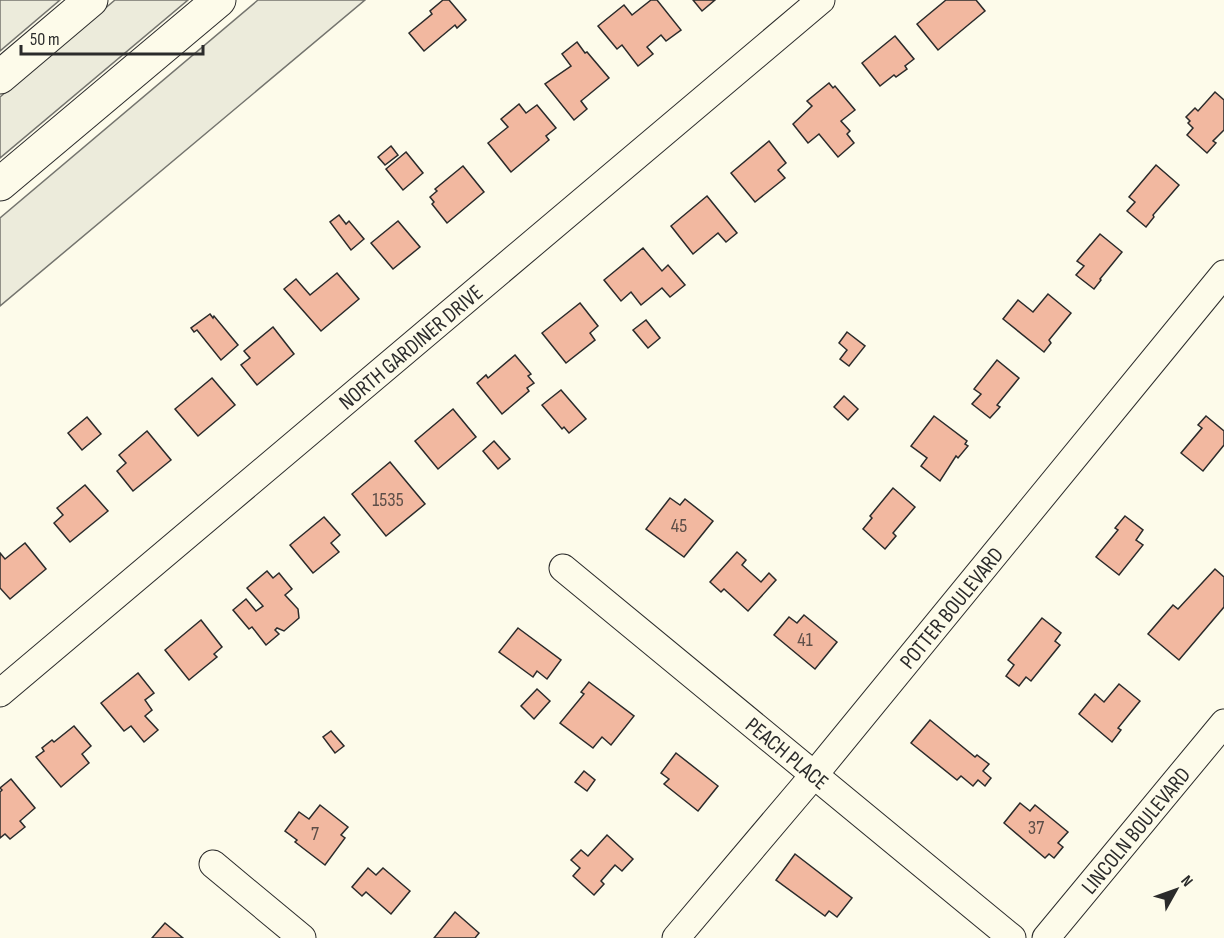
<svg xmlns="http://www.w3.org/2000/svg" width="1224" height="938" font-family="'Sofia Sans Condensed',sans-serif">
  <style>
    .green { fill: #ecebdb; stroke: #74746e; stroke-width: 1.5 }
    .building { fill: #f2b8a0; stroke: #2b2b2b; stroke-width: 1.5 }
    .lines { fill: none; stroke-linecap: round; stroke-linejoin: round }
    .minor-casing { stroke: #2b2b2b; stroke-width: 29 }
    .highway-casing { stroke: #2b2b2b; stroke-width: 35 }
    .minor { stroke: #fdfbea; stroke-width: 27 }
    .highway { stroke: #fdfbea; stroke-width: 33 }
    .labels { text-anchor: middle; stroke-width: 4.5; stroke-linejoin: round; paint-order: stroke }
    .number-label { font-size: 20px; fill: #5d4e48 }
    .street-label { font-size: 22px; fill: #2b2b2b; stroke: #fdfbea }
  </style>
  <rect width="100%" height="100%" fill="#fdfbea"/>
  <g class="green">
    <polygon points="0,0 60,0 0,51"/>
    <polygon points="115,0 188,0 0,158 0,97"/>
    <polygon points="258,0 365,0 0,306 0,218"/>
  </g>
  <g class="building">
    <polygon points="443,0 449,0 466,20 457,28 455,25 424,51 409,33 432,14 430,11"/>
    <polygon points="651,0 657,0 681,30 666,41 661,35 647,47 653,54 638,66 622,45 617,49 598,26 624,5 632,15"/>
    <polygon points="693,0 715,0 702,11"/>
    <polygon points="946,0 976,0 985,11 938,50 917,24"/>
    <polygon points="895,36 914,59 905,66 907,69 896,77 894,75 880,86 862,63"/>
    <polygon points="577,42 585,53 587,52 609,78 581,101 587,109 574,120 545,84 571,66 562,54"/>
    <polygon points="829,83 833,88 835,86 855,110 841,121 850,131 847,134 854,143 838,157 819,134 808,143 793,124 812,106 807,101"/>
    <polygon points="1215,92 1224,100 1224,130 1213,141 1216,143 1207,153 1187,135 1193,128 1188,123 1190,121 1186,117 1195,108 1198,111"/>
    <polygon points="519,104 526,113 537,105 556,128 546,136 549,140 511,172 488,143 508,127 501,119"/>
    <polygon points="769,141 786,163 778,170 785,178 755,202 731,173"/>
    <polygon points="391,146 398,155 385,165 378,157"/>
    <polygon points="406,152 423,173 403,190 386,169"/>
    <polygon points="1156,165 1179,185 1153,215 1154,217 1146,227 1127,211 1135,202 1129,197"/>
    <polygon points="463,166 484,192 447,223 432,204 434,202 430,197 437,191 435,189"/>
    <polygon points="707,196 737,233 726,242 718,233 693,254 671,226"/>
    <polygon points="339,215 346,224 349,221 364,239 351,250 330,222"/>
    <polygon points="398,221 420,247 393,269 371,243"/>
    <polygon points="1100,234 1122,252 1100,279 1101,280 1094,289 1076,275 1084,266 1077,261"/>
    <polygon points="643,248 662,271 668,265 685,285 670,297 662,288 641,305 631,292 621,301 604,280"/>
    <polygon points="337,273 359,299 321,331 284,289 296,279 310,295"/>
    <polygon points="1048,294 1071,313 1049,340 1051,343 1044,352 1003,319 1018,300 1033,312"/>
    <polygon points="580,303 598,326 590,333 595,340 566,363 542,333"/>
    <polygon points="210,314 213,318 214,316 238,345 221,360 197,330 194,332 191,328"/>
    <polygon points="646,320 660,338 648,348 633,330"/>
    <polygon points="273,327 294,354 257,385 241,365 250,358 244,351"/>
    <polygon points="847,332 865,346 849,366 840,359 847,350 839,343"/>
    <polygon points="515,355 531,374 528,376 534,383 527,388 529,391 502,414 477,383 486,375 488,378"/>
    <polygon points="997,360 1019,378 997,405 1000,407 990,418 972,404 981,394 974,389"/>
    <polygon points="212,378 235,405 198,436 175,409"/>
    <polygon points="561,390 586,419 569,433 564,427 562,429 542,405"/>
    <polygon points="844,396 858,409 848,420 834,407"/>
    <polygon points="453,409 476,437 438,469 415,441"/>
    <polygon points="934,416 967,441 965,444 968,446 958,458 956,456 940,481 921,466 927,458 911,446"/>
    <polygon points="1206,416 1224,431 1224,445 1203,471 1181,453 1202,428 1198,425"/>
    <polygon points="87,417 101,434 82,450 68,433"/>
    <polygon points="147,431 171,460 133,491 117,471 126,463 119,455"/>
    <polygon points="494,441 510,459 498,469 483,451"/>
    <polygon points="390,462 425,504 386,536 352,494"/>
    <polygon points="85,485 108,511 70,542 54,523 63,515 57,508"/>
    <polygon points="893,488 915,507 893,533 896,536 885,549 863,529 872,518 870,516"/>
    <polygon points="670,498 680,505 685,499 713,521 684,557 646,529"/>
    <polygon points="1125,516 1143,530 1136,540 1143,545 1119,575 1096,557 1118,530 1115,528"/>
    <polygon points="324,517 340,535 331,543 339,552 313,573 290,545"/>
    <polygon points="25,543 46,569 10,599 0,588 0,553 5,559"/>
    <polygon points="737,552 746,560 742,565 761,582 769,573 776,580 748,611 724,589 721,592 710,582"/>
    <polygon points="1215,569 1224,577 1224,607 1179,660 1148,634 1173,605 1178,609"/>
    <polygon points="267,571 273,578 279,573 292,589 285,595 298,609 299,618 284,631 277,628 275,630 279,634 266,645 252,627 249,629 233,610 246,599 256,611 263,606 247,588"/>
    <polygon points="804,615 837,642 815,669 774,635 789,617 797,623"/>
    <polygon points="1042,618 1061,633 1055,641 1060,645 1031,681 1026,677 1019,686 1006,676 1014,665 1008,660"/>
    <polygon points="201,620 222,647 214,654 217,657 189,680 165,650"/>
    <polygon points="518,628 561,660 547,679 537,671 533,677 499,652"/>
    <polygon points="138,673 154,693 145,700 152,710 145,716 158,730 144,742 131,726 124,731 101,703"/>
    <polygon points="589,682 634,716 611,745 602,737 593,748 560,723 584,694 581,692"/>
    <polygon points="1119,684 1140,701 1118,728 1121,730 1112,742 1079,714 1095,694 1104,702"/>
    <polygon points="537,689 550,701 534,719 521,706"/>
    <polygon points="930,720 975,757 977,755 989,764 983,771 991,778 985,786 978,780 973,786 961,776 957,780 911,743"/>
    <polygon points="74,726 91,746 82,754 89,763 61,787 36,757 44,751 42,748 52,740 54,742"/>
    <polygon points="331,731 344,746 335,753 323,737"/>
    <polygon points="676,753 718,786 698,811 664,784 669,779 661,773"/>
    <polygon points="584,771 595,780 587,791 575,782"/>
    <polygon points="11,779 35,808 20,821 25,827 10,839 5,834 0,838 0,792 2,790 0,788"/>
    <polygon points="1020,803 1030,811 1035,805 1068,832 1058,843 1063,847 1054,858 1049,854 1045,858 1004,823"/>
    <polygon points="320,805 348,827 341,835 345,838 325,865 295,842 297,840 285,831 299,812 309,819"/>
    <polygon points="607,835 633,859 622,871 615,865 601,881 604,884 594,895 573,876 580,868 571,860 581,850 588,856"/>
    <polygon points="795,854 852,898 837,917 829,911 825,916 776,880"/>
    <polygon points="368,868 376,875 383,868 410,891 391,914 366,892 362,896 352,887"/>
    <polygon points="455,912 479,933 475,938 434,938"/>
    <polygon points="165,923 183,938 152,938"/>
  </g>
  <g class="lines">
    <g class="minor-casing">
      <g id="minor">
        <path id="s1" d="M563,568L1012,938"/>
        <path id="s2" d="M0,693L821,0"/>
        <polyline points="213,864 302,938"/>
        <path id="s3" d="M676,938L814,775L1224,274"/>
        <path id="s4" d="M1046,938L1224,723"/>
      </g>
    </g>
    <g class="highway-casing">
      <g id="highway">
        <polyline points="0,77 91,0"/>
        <polyline points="0,184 219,0"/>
      </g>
    </g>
    <use href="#minor" class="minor"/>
    <use href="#highway" class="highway"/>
  </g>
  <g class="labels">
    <g class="number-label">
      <text x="388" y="506">1535</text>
      <text x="679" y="532">45</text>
      <text x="805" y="646">41</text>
      <text x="1036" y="834">37</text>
      <text x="315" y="840">7</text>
    </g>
    <g class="street-label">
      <text dy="8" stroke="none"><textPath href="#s2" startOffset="537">NORTH GARDINER DRIVE</textPath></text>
      <text dy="8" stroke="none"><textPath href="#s3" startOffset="430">POTTER BOULEVARD</textPath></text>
      <text dy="8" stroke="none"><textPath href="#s1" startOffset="291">PEACH PLACE</textPath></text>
      <text dy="8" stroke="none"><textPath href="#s4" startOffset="140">LINCOLN BOULEVARD</textPath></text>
    </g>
  </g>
  <g transform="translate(1176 890) rotate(50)" stroke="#fdfbea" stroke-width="4.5" paint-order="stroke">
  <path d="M0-4.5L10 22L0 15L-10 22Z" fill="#2b2b2b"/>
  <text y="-9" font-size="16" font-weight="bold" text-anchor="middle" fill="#2b2b2b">N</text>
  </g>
  <path d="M21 45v9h182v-9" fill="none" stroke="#2b2b2b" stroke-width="3"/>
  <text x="30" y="45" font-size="18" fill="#2b2b2b" stroke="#fdfbea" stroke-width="4.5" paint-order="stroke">50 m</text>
</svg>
